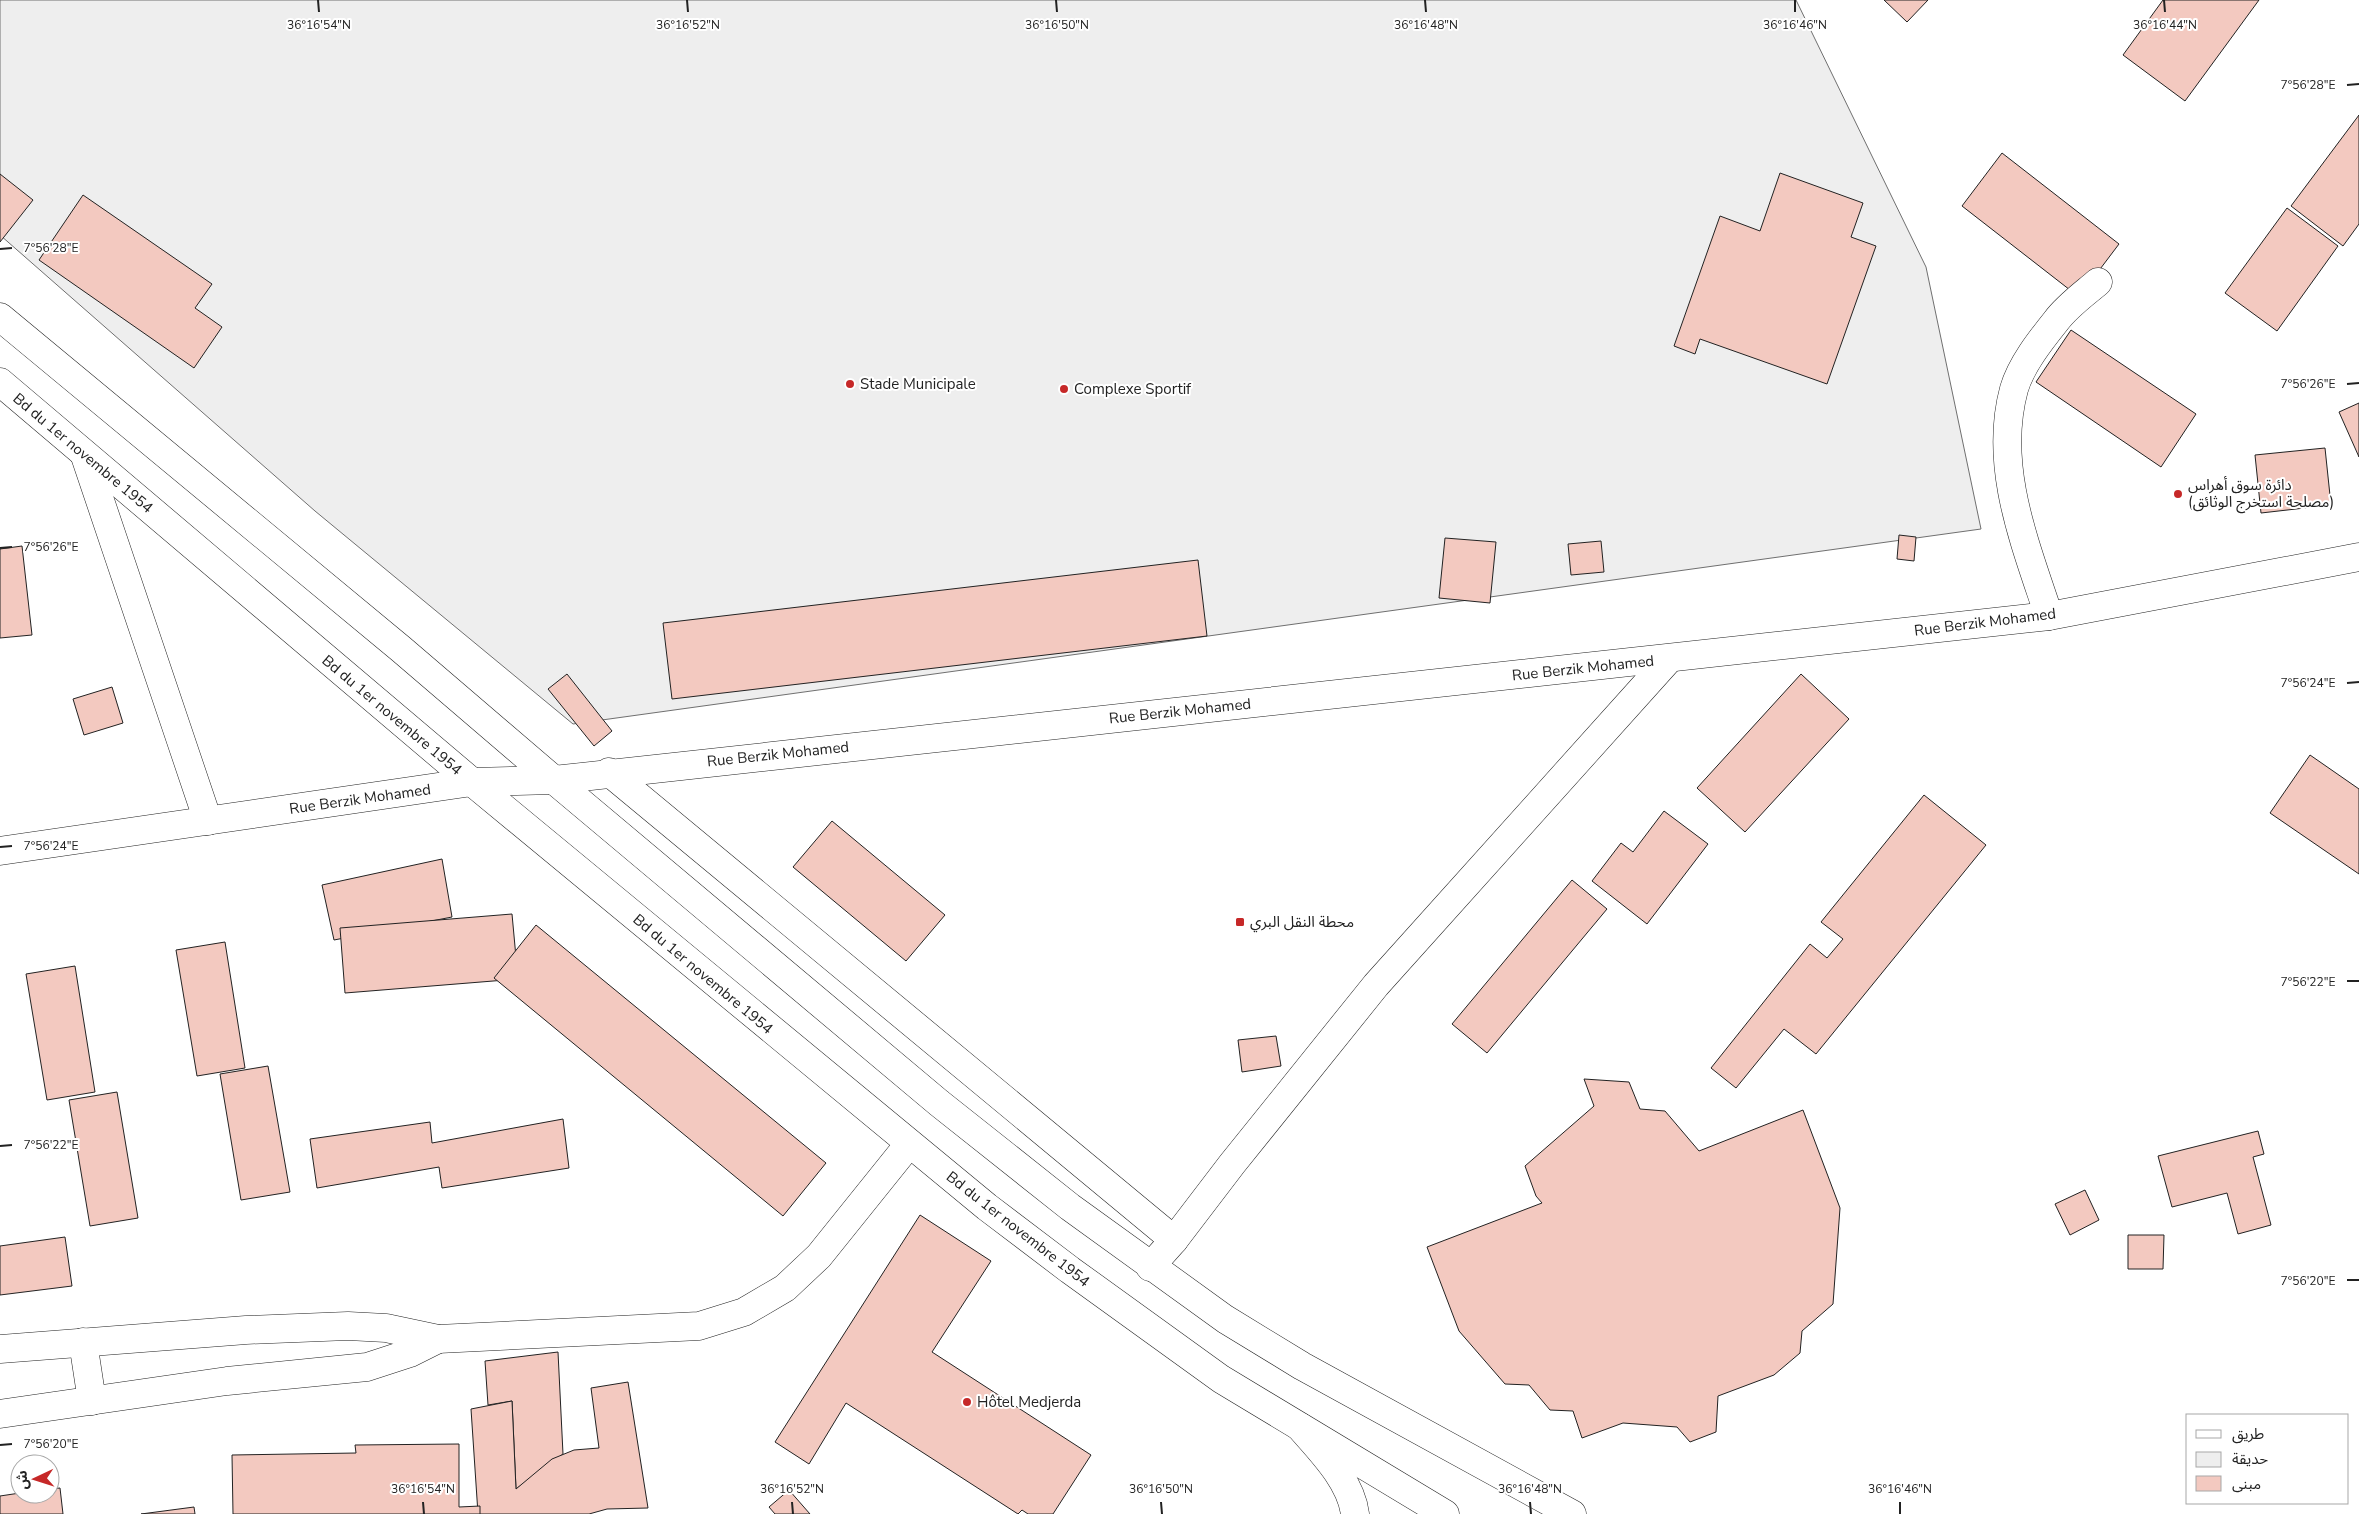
<svg xmlns="http://www.w3.org/2000/svg" width="2359" height="1514" font-family="'Nunito Sans','Noto Sans Arabic',sans-serif">
  <style>
    .green { fill: #eee; stroke: #6f6f6f }
    .building { fill: #f3c9c0; stroke: #222 }
    .lines { fill: none; stroke-linecap: round; stroke-linejoin: round }
    .minor-casing { stroke: #222; stroke-width: 29 }
    .tertiary-casing { stroke: #222; stroke-width: 29 }
    .trunk-casing { stroke: #222; stroke-width: 29 }
    .minor { stroke: #fff; stroke-width: 28 }
    .tertiary { stroke: #fff; stroke-width: 28 }
    .trunk { stroke: #fff; stroke-width: 28 }
    .ticks { fill: none; stroke: #222; stroke-width: 2 }
    .poi-dot { fill: #c62828; stroke: #fff; stroke-width: 2 }
    .labels { text-anchor: middle; stroke-width: 4; stroke-linejoin: round; paint-order: stroke }
    .poi-label { font-size: 15px; fill: #222; stroke: #fff; text-anchor: start }
    .street-label { font-size: 15px; fill: #222; stroke: #fff }
    .ticks-label { font-size: 12px; text-anchor: middle; fill: #222; stroke: #fff; stroke-width: 4; stroke-linejoin: round; paint-order: stroke }
  </style>
  <rect width="100%" height="100%" fill="#fff"/>
  <polygon class="green" points="0,0 1796,0 1926,267 1981,529 573,724 315,511 0,235"/>
  <g class="building">
    <polygon points="1884,0 1928,0 1907,22"/>
    <polygon points="2163,0 2259,0 2185,101 2123,55"/>
    <polygon points="2359,115 2359,224 2343,246 2291,206"/>
    <polygon points="2002,153 2119,244 2079,297 1962,206"/>
    <polygon points="1780,173 1863,203 1851,237 1876,246 1827,384 1700,339 1695,354 1674,346 1720,216 1760,231"/>
    <polygon points="0,174 33,200 0,242"/>
    <polygon points="83,195 212,284 195,308 222,327 194,368 39,260"/>
    <polygon points="2287,208 2338,246 2277,331 2225,293"/>
    <polygon points="2071,330 2196,414 2161,467 2036,382"/>
    <polygon points="2359,403 2359,457 2339,412"/>
    <polygon points="2325,448 2331,505 2261,513 2255,455"/>
    <polygon points="1899,535 1916,537 1914,561 1897,559"/>
    <polygon points="1445,538 1496,542 1490,603 1439,598"/>
    <polygon points="1601,541 1604,572 1571,575 1568,544"/>
    <polygon points="22,546 32,635 0,638 0,549"/>
    <polygon points="1198,560 1207,636 672,699 663,623"/>
    <polygon points="567,674 612,731 594,746 548,689"/>
    <polygon points="1801,674 1849,719 1745,832 1697,788"/>
    <polygon points="112,687 123,723 84,735 73,699"/>
    <polygon points="2310,755 2359,789 2359,874 2270,813"/>
    <polygon points="1924,795 1986,845 1816,1054 1784,1029 1736,1088 1711,1068 1810,944 1827,958 1843,939 1821,922"/>
    <polygon points="1664,811 1708,844 1647,924 1592,881 1621,843 1633,852"/>
    <polygon points="832,821 945,915 906,961 793,867"/>
    <polygon points="442,859 452,917 334,940 322,885"/>
    <polygon points="1572,880 1607,909 1487,1053 1452,1024"/>
    <polygon points="512,914 518,979 345,993 340,928"/>
    <polygon points="536,925 826,1163 783,1216 494,978"/>
    <polygon points="225,942 245,1068 197,1076 176,950"/>
    <polygon points="75,966 95,1092 47,1100 26,974"/>
    <polygon points="1276,1036 1281,1066 1242,1072 1238,1040"/>
    <polygon points="268,1066 290,1192 241,1200 220,1074"/>
    <polygon points="1584,1079 1629,1082 1640,1109 1665,1111 1699,1151 1803,1110 1840,1208 1833,1304 1802,1331 1800,1353 1774,1375 1718,1396 1716,1432 1690,1442 1677,1427 1623,1423 1582,1438 1573,1411 1550,1410 1529,1385 1505,1384 1459,1331 1427,1247 1542,1203 1536,1196 1525,1166 1594,1106"/>
    <polygon points="117,1092 138,1218 90,1226 69,1100"/>
    <polygon points="563,1119 569,1168 442,1188 439,1167 317,1188 310,1139 430,1122 432,1143"/>
    <polygon points="2258,1131 2264,1154 2253,1157 2271,1225 2238,1234 2227,1193 2172,1207 2158,1156"/>
    <polygon points="2085,1190 2099,1220 2070,1235 2055,1204"/>
    <polygon points="920,1215 991,1261 932,1352 1091,1455 1053,1514 1028,1514 1022,1510 1018,1514 846,1403 809,1464 775,1442"/>
    <polygon points="2128,1235 2164,1235 2163,1269 2128,1269"/>
    <polygon points="65,1237 72,1286 0,1295 0,1246"/>
    <polygon points="558,1352 563,1454 516,1489 512,1401 488,1405 485,1361"/>
    <polygon points="628,1382 648,1508 607,1509 589,1514 478,1514 471,1409 512,1401 516,1489 552,1459 574,1450 599,1448 591,1388"/>
    <polygon points="459,1444 459,1507 480,1506 480,1514 233,1514 232,1455 356,1453 355,1445"/>
    <polygon points="60,1488 63,1514 0,1514 0,1496 20,1493 50,1494 50,1489"/>
    <polygon points="789,1490 810,1514 775,1514 769,1507"/>
    <polygon points="194,1507 195,1514 141,1514"/>
  </g>
  <g class="lines">
    <g class="minor-casing">
      <g id="minor">
        <polyline points="85,456 208,821"/>
        <path d="M2049,616C2025,543 1993,466 2014,389C2021,365 2040,341 2056,321C2067,306 2084,294 2098,282"/>
        <polyline points="609,772 1174,1240"/>
        <polyline points="0,851 472,782 554,780 2049,616 2359,557"/>
        <polyline points="1150,1267 1174,1240 1232,1164 1376,985 1669,659"/>
        <polyline points="83,1342 92,1401"/>
        <polyline points="0,1349 246,1330 348,1326 386,1328 438,1339 699,1326 744,1312 785,1288 819,1256 909,1144"/>
        <polyline points="0,1414 227,1381 367,1367 410,1353 438,1339"/>
      </g>
    </g>
    <g class="tertiary-casing">
      <g id="tertiary">
        <polyline points="0,317 401,649 554,780 939,1103 1070,1207 1225,1319 1302,1366 1572,1514"/>
        <polyline points="0,382 472,782 987,1207 1070,1270 1221,1379 1445,1514"/>
      </g>
    </g>
    <g class="trunk-casing">
      <path id="trunk" d="M1300,1427C1321,1451 1351,1481 1355,1514"/>
    </g>
    <use href="#minor" class="minor"/>
    <use href="#tertiary" class="tertiary"/>
    <use href="#trunk" class="trunk"/>
  </g>
  <path class="ticks" d="M318,0L319,12M687,0L688,12M1056,0L1057,12M1425,0L1426,12M1795,0V12M2164,0L2165,12M2347,85L2359,84M0,249L12,248M2347,384L2359,383M0,548L12,547M2347,683L2359,682M0,847L12,846M2347,981H2359M0,1146L12,1145M2347,1280H2359M0,1445L12,1444M423,1502L424,1514M792,1502L793,1514M1161,1502L1162,1514M1530,1502L1531,1514M1900,1502V1514"/>
  <g class="poi-dot">
    <circle cx="850" cy="384" r="5"/>
    <circle cx="1064" cy="389" r="5"/>
    <circle cx="2178" cy="494" r="5"/>
    <rect x="1235" y="917" width="10" height="10" rx="2.5"/>
    <circle cx="967" cy="1402" r="5"/>
  </g>
  <g class="labels">
    <g class="poi-label">
      <text x="860" y="389">Stade Municipale</text>
      <text x="1074" y="394">Complexe Sportif</text>
      <text x="2188" y="490">دائرة سوق أهراس<tspan x="2188" dy="17">(مصلحة استخرج الوثائق)</tspan></text>
      <text x="1250" y="927">محطة النقل البري</text>
      <text x="977" y="1407">Hôtel Medjerda</text>
    </g>
    <g class="street-label">
      <text transform="translate(83 453) rotate(40)" y="5">Bd du 1er novembre 1954</text>
      <text transform="translate(1985 622) rotate(-7)" y="5">Rue Berzik Mohamed</text>
      <text transform="translate(1583 668) rotate(-6)" y="5">Rue Berzik Mohamed</text>
      <text transform="translate(1180 711) rotate(-6)" y="5">Rue Berzik Mohamed</text>
      <text transform="translate(392 715) rotate(40)" y="5">Bd du 1er novembre 1954</text>
      <text transform="translate(778 754) rotate(-6)" y="5">Rue Berzik Mohamed</text>
      <text transform="translate(360 799) rotate(-8)" y="5">Rue Berzik Mohamed</text>
      <text transform="translate(703 974) rotate(40)" y="5">Bd du 1er novembre 1954</text>
      <text transform="translate(1018 1229) rotate(38)" y="5">Bd du 1er novembre 1954</text>
    </g>
  </g>
  <g class="ticks-label">
    <text x="319" y="29">36°16'54"N</text>
    <text x="688" y="29">36°16'52"N</text>
    <text x="1057" y="29">36°16'50"N</text>
    <text x="1426" y="29">36°16'48"N</text>
    <text x="1795" y="29">36°16'46"N</text>
    <text x="2165" y="29">36°16'44"N</text>
    <text x="2308" y="89">7°56'28"E</text>
    <text x="51" y="252">7°56'28"E</text>
    <text x="2308" y="388">7°56'26"E</text>
    <text x="51" y="551">7°56'26"E</text>
    <text x="2308" y="687">7°56'24"E</text>
    <text x="51" y="850">7°56'24"E</text>
    <text x="2308" y="986">7°56'22"E</text>
    <text x="51" y="1149">7°56'22"E</text>
    <text x="2308" y="1285">7°56'20"E</text>
    <text x="51" y="1448">7°56'20"E</text>
    <text x="423" y="1493">36°16'54"N</text>
    <text x="792" y="1493">36°16'52"N</text>
    <text x="1161" y="1493">36°16'50"N</text>
    <text x="1530" y="1493">36°16'48"N</text>
    <text x="1900" y="1493">36°16'46"N</text>
  </g>
  <rect x="2186" y="1414" width="162" height="90" fill="#ffffff" stroke="#a7a7a7"/>
  <rect x="2196" y="1430" width="25" height="8" fill="#ffffff" stroke="#a7a7a7"/>
  <text x="2232" y="1439" font-size="15" fill="#222222">طريق</text>
  <rect x="2196" y="1452" width="25" height="15" fill="#eeeeee" stroke="#a7a7a7"/>
  <text x="2232" y="1464" font-size="15" fill="#222222">حديقة</text>
  <rect x="2196" y="1476" width="25" height="15" fill="#f3c9c0" stroke="#a7a7a7"/>
  <text x="2232" y="1489" font-size="15" fill="#222222">مبنى</text>
  <g transform="translate(35 1479) rotate(266)"><circle r="24" fill="#ffffff" stroke="#a7a7a7"/>
  <path d="M0-4L9 19L0 12L-9 19Z" fill="#c62828"/>
  <text y="-8" font-size="14" font-weight="bold" text-anchor="middle" fill="#222222">ش</text>
  </g>
</svg>
